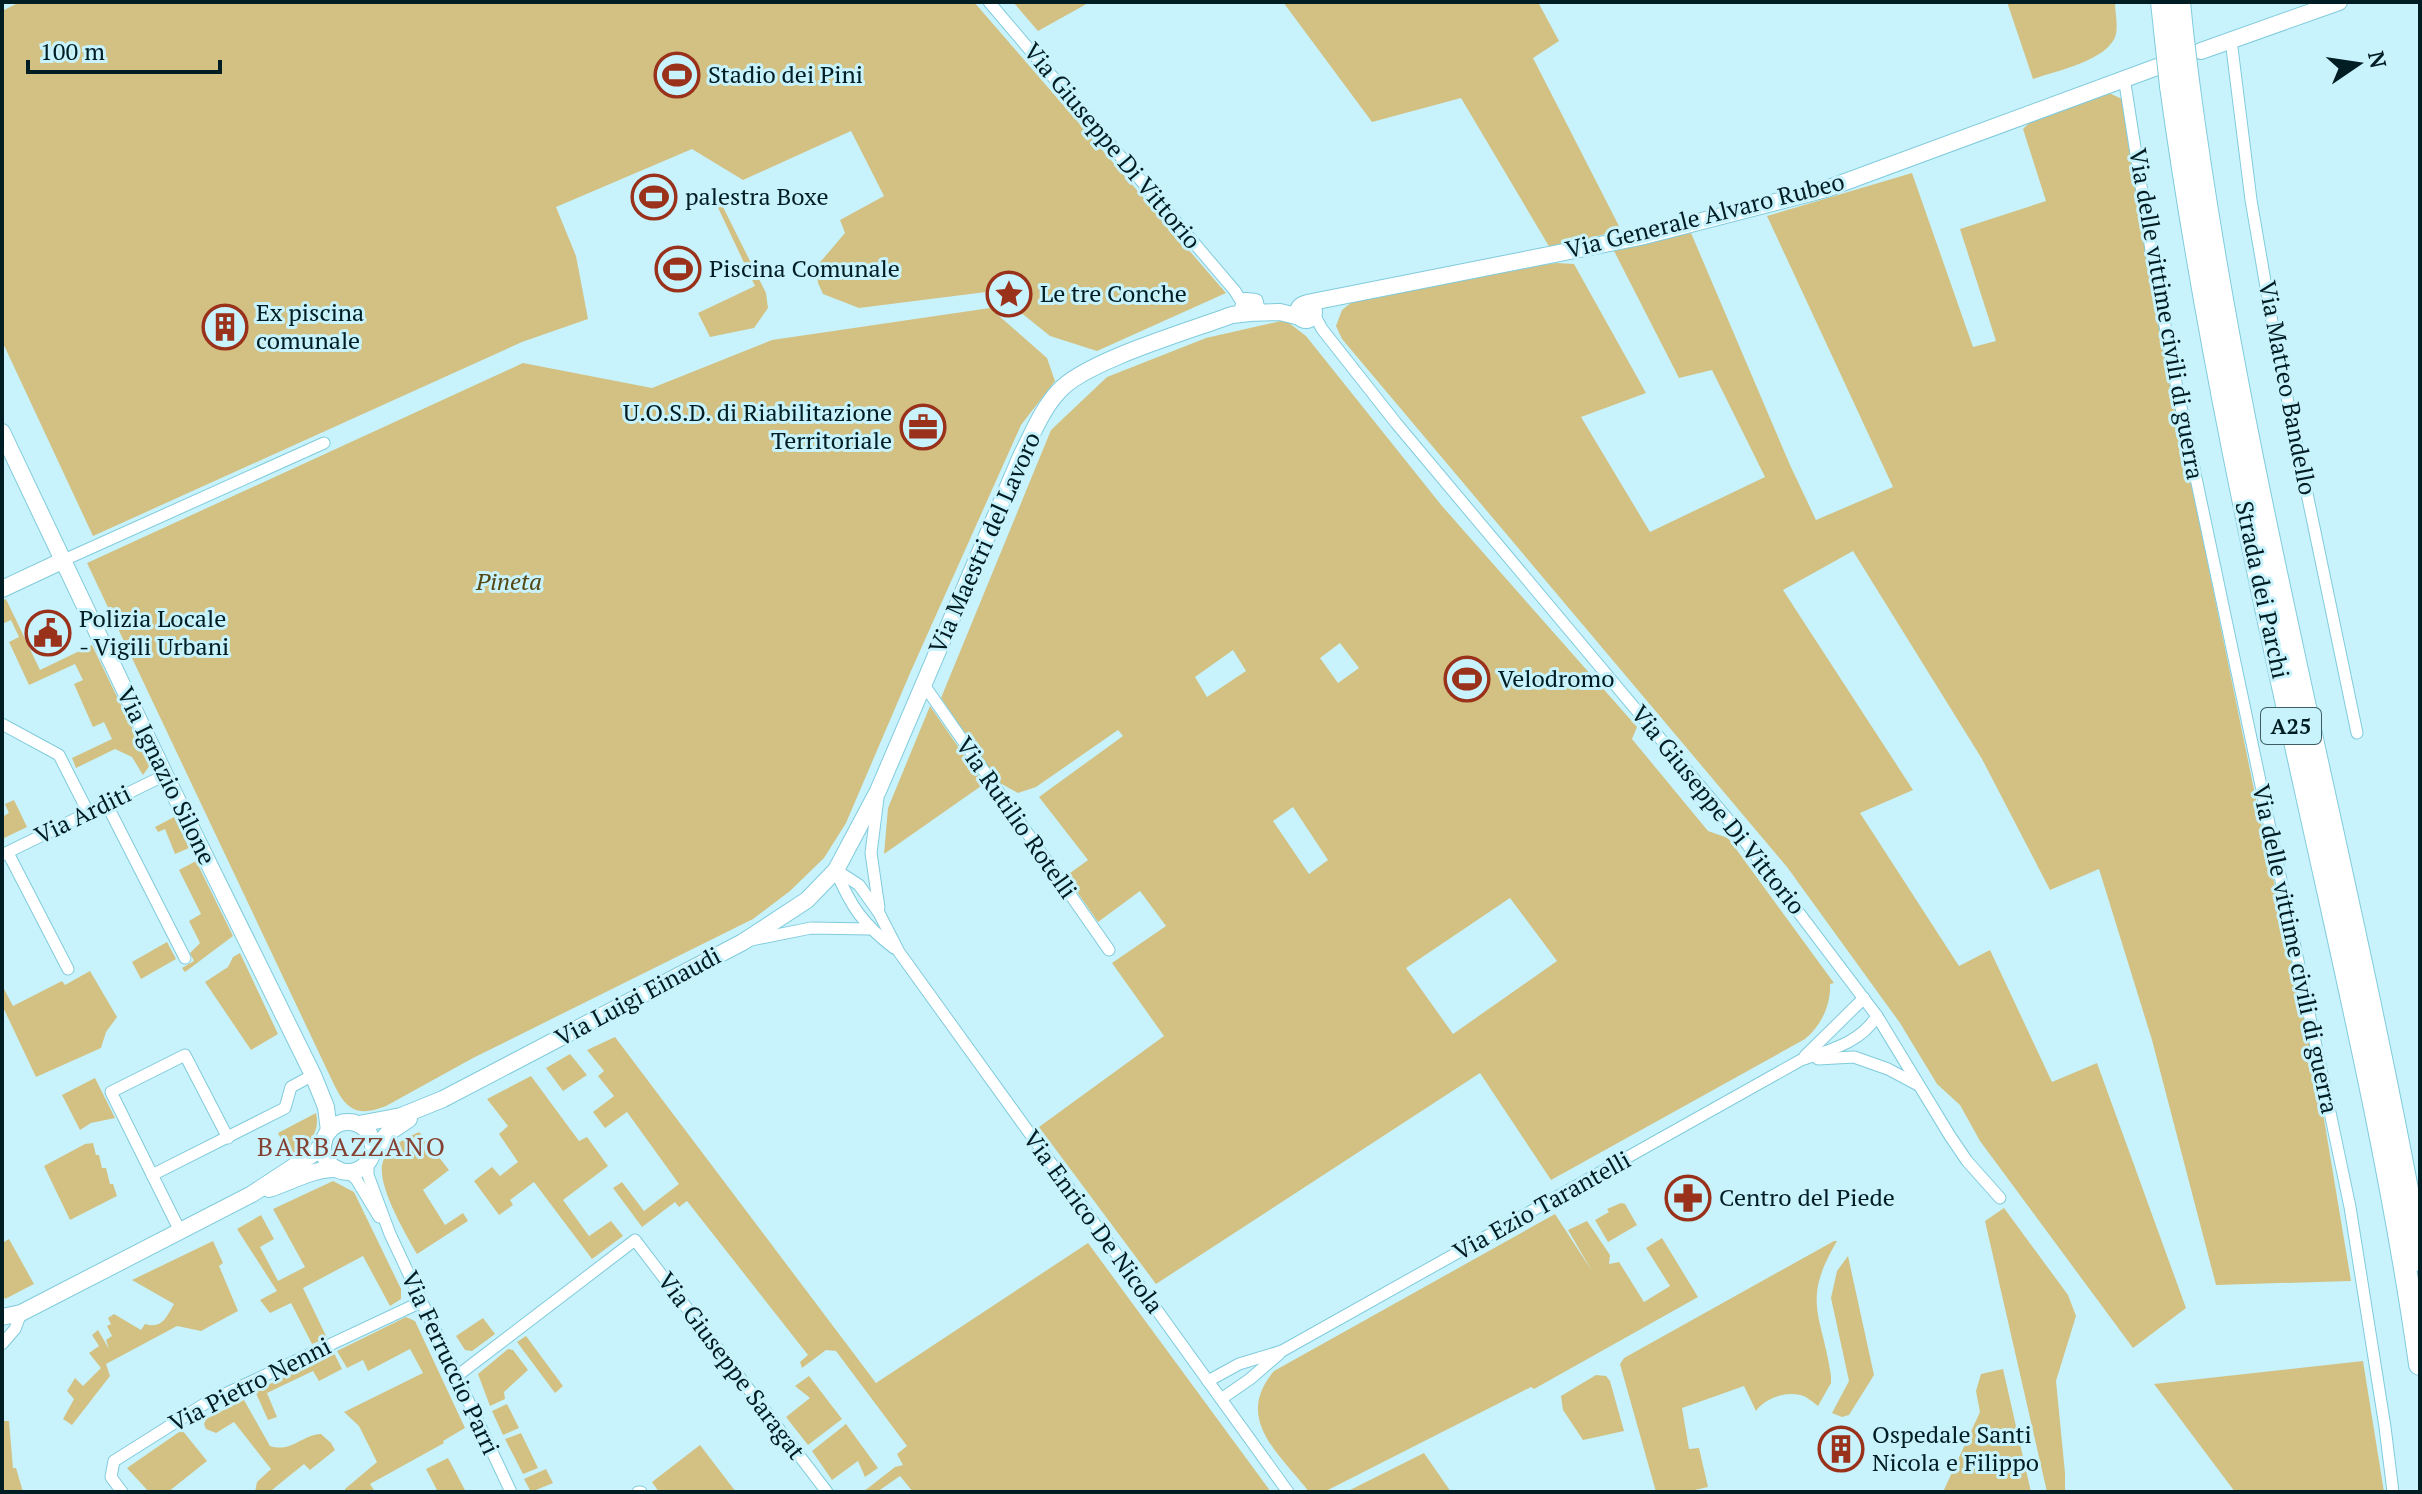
<svg xmlns="http://www.w3.org/2000/svg" width="2422" height="1494" font-family="'PT Serif',serif">
  <style>
    .green { fill: #d3c183; fill-rule: evenodd }
    .lines { fill: none; stroke-linecap: round; stroke-linejoin: round }
    .street-casing { stroke: #81cbdb; stroke-width: 13 }
    .secondary-casing { stroke: #81cbdb; stroke-width: 18 }
    .highway-casing { stroke: #81cbdb; stroke-width: 24 }
    .street { stroke: #fff; stroke-width: 11 }
    .secondary { stroke: #fff; stroke-width: 16 }
    .highway { stroke: #fff; stroke-width: 22 }
    .highway-bridge-casing { stroke: #81cbdb; stroke-width: 24; stroke-linecap: butt }
    .highway-bridge { stroke: #fff; stroke-width: 22 }
    .labels { text-anchor: middle; stroke-width: 6; stroke-linejoin: round; paint-order: stroke }
    .shield { fill: #c8f3fd; stroke: #3c5d64; stroke-width: 2 }
    .shield-label { font-size: 22px; font-weight: bold; fill: #001d23 }
    .poi-label { font-size: 24px; fill: #001d23; stroke: #c8f3fd; text-anchor: start }
    .street-label { font-size: 24px; fill: #001d23; stroke: #c8f3fd }
    .park-label { font-size: 24px; font-style: italic; fill: #554712; stroke: #c8f3fd }
    .neighbourhood-label { font-size: 26px; letter-spacing: 2px; fill: #864031; stroke: #c8f3fd }
  </style>
  <rect width="100%" height="100%" fill="#c8f3fd"/>
  <g class="green">
    <polygon points="20,2 974,2 1226,293 1097,351 1050,336 994,291 859,308 823,294 818,283 816,267 845,233 840,220 884,196 851,131 743,180 692,149 556,207 576,256 588,319 522,342 93,536 2,341 2,11"/>
    <polygon points="1013,2 1090,2 1038,31"/>
    <polygon points="1283,2 1538,2 1559,41 1533,58 1621,230 1550,248 1461,98 1372,122"/>
    <path d="M2007,2H2115C2115,12 2118,24 2116,34C2110,60 2056,71 2033,79Z"/>
    <polygon points="2109,93 2122,99 2161,336 2257,804 2317,1077 2351,1281 2216,1285 2152,1040 2099,869 2050,890 1982,759 1853,551 1783,590 1913,790 1860,813 1959,966 1990,950 2052,1082 2097,1063 2186,1308 2133,1348 1980,1141 1960,1105 1937,1084 1900,1023 1787,867 1342,339 1336,326 1342,310 1357,298 1502,271 1557,263 1574,264 1646,393 1581,417 1650,532 1765,477 1712,370 1679,378 1614,251 1691,233 1790,465 1816,520 1893,487 1767,216 1912,173 1973,347 1996,341 1960,229 2046,201 2023,129 2029,123"/>
    <polygon points="717,195 766,293 768,308 754,328 710,337 698,313 755,286 713,197"/>
    <path d="M990,308L1047,358L1055,381L1021,425L911,671L846,823L824,858L790,891L753,919L473,1058L386,1106C351,1120 343,1104 329,1074L87,563L523,363L652,388L772,340Z"/>
    <path d="M1285,320L1306,336L1442,506L1637,727L1632,739L1708,831L1728,838L1834,983L1830,984C1831,1005 1821,1026 1805,1039L1551,1180L1480,1073L1156,1284L1039,1127L1164,1036L1112,963L1166,926L1140,891L1098,922L1066,876L1088,860L1039,797L1123,736L1118,730L1036,787L1018,793L998,782L941,698L1051,430L1107,377L1206,338ZM1340,643L1359,668L1338,683L1320,658ZM1233,650L1246,671L1207,697L1195,677ZM1293,807L1328,860L1309,874L1273,821ZM1510,898L1557,961L1453,1034L1406,968Z"/>
    <polygon points="6,599 40,670 92,645 150,765 143,775 132,757 115,749 76,768 72,758 112,739 104,722 93,727 74,684 83,680 75,664 29,685 9,642 19,637 11,620 2,624 2,601"/>
    <polygon points="930,706 984,784 884,854 888,808"/>
    <polygon points="14,800 27,827 2,839 2,817 9,813 5,804"/>
    <polygon points="174,817 189,848 175,854 165,829 158,832 155,827"/>
    <polygon points="196,861 233,936 185,972 182,968 194,961 190,953 200,943 189,921 201,914 179,870"/>
    <polygon points="167,942 176,959 141,979 132,962"/>
    <polygon points="240,953 278,1034 251,1050 205,982 228,967 233,957"/>
    <polygon points="90,971 117,1017 106,1032 101,1048 36,1077 2,1005 2,985 13,1006 62,981 65,985"/>
    <polygon points="615,1037 876,1383 1088,1243 1271,1492 913,1492 900,1476 877,1492 863,1492 895,1467 903,1465 897,1454 907,1446 836,1351 826,1350 802,1368 800,1362 808,1355 687,1201 679,1207 675,1202 642,1227 613,1188 622,1182 644,1211 679,1184 627,1112 605,1128 593,1112 614,1096 598,1076 604,1071 587,1050"/>
    <polygon points="570,1054 587,1075 563,1091 546,1068"/>
    <polygon points="531,1076 579,1141 587,1137 608,1166 563,1200 589,1236 611,1221 623,1236 592,1259 534,1182 510,1200 513,1205 499,1215 474,1181 492,1167 500,1176 518,1162 499,1134 508,1126 487,1099"/>
    <polygon points="95,1078 115,1118 91,1123 80,1130 62,1095"/>
    <path d="M316,1113C321,1135 306,1146 289,1156L278,1133Z"/>
    <path d="M419,1132L449,1170L423,1190L445,1225L463,1213L468,1221L417,1254C406,1234 373,1180 384,1159C391,1145 406,1138 419,1132Z"/>
    <polygon points="93,1143 96,1155 99,1155 102,1168 106,1168 110,1184 113,1184 117,1196 70,1220 44,1166 85,1144"/>
    <polygon points="333,1181 354,1192 401,1289 401,1299 390,1306 363,1256 303,1288 327,1338 312,1344 291,1303 270,1313 260,1300 277,1291 237,1229 261,1215 274,1239 260,1247 278,1281 305,1267 273,1209"/>
    <polygon points="1621,1203 1625,1204 1637,1225 1608,1242 1595,1220 1609,1212 1607,1209"/>
    <polygon points="2004,1208 2068,1295 2076,1316 2056,1381 2065,1473 2065,1492 2047,1492 1985,1221"/>
    <path d="M1555,1214L1592,1271L1568,1230L1587,1221L1610,1255L1609,1264L1619,1262L1644,1302L1670,1286L1646,1248L1662,1238L1698,1297L1534,1389L1531,1387L1324,1492H1309C1280,1454 1233,1419 1274,1371Z"/>
    <polygon points="9,1239 34,1284 5,1299 2,1293 2,1243"/>
    <path d="M213,1241L223,1263L219,1266L238,1311L201,1331L177,1326L106,1364L110,1376L72,1425L63,1419L74,1399L67,1391L75,1378L83,1386L101,1368L89,1353L99,1346L92,1335L98,1330L109,1349L106,1340L112,1336L107,1326L111,1324L108,1318L114,1314L141,1330L145,1324C162,1329 166,1318 174,1304L132,1280Z"/>
    <path d="M1834,1241H1837C1801,1302 1822,1314 1831,1376V1383L1818,1406C1813,1402 1806,1396 1800,1395C1785,1391 1764,1399 1756,1411L1744,1386L1682,1408L1689,1449L1699,1448L1708,1487L1686,1492H1656L1620,1364L1624,1358Z"/>
    <polygon points="1848,1256 1874,1375 1849,1415 1842,1417 1832,1413 1849,1381 1831,1298 1837,1271"/>
    <polygon points="406,1317 415,1321 465,1428 443,1441 444,1443 370,1484 375,1492 347,1492 345,1489 377,1462 359,1426 344,1412 423,1373 410,1349 368,1371 363,1360 347,1368 337,1351"/>
    <polygon points="483,1318 495,1334 472,1351 465,1350 456,1336"/>
    <polygon points="526,1336 563,1386 555,1393 517,1342"/>
    <polygon points="508,1349 513,1350 528,1370 504,1392 505,1399 490,1406 478,1374"/>
    <polygon points="334,1353 342,1369 319,1381 313,1371 267,1393 277,1417 268,1420 255,1391"/>
    <polygon points="2363,1361 2384,1492 2235,1492 2154,1384"/>
    <polygon points="2003,1369 2031,1492 1943,1492 1980,1412 1976,1391 1981,1374"/>
    <polygon points="1596,1375 1606,1376 1610,1381 1624,1431 1583,1440 1563,1410 1561,1396"/>
    <polygon points="809,1376 842,1419 808,1445 786,1417 810,1398 795,1386"/>
    <path d="M244,1400L270,1446C292,1453 301,1435 321,1434L331,1443L335,1450L310,1470L304,1464L272,1490L273,1492H255L257,1482L271,1469L234,1422L216,1433L206,1429L204,1424L206,1419Z"/>
    <polygon points="507,1404 519,1428 503,1435 492,1411"/>
    <polygon points="2,1421 9,1421 13,1468 16,1468 23,1492 4,1492 2,1490"/>
    <polygon points="846,1424 878,1468 865,1477 858,1461 832,1480 812,1451"/>
    <polygon points="182,1430 207,1461 168,1492 149,1492 127,1468"/>
    <polygon points="521,1433 538,1468 523,1474 505,1439"/>
    <polygon points="700,1445 736,1492 659,1492 652,1482"/>
    <polygon points="1424,1453 1451,1492 1346,1492"/>
    <polygon points="448,1458 466,1492 438,1492 426,1469"/>
    <polygon points="546,1469 553,1483 531,1492 524,1479"/>
  </g>
  <g class="lines">
    <g class="street-casing">
      <g id="street">
        <polyline points="989,2 1235,291 1243,304"/>
        <polyline points="2231,40 2251,200 2276,345 2357,733"/>
        <polyline points="2124,77 2151,250 2173,369 2350,1207 2385,1427 2393,1492"/>
        <polyline points="1314,314 1322,329 1396,423 1731,823 1877,1016 1950,1136 1967,1161 2000,1198"/>
        <polyline points="64,560 324,443"/>
        <polyline points="924,685 1109,950"/>
        <polyline points="2,724 59,755 88,812"/>
        <polyline points="878,798 871,853 879,908"/>
        <polyline points="106,803 185,958"/>
        <polyline points="8,853 68,969"/>
        <polyline points="2,855 165,775"/>
        <polyline points="836,870 859,885 879,913 899,952 1288,1492"/>
        <path d="M836,871C851,907 863,924 894,948"/>
        <polyline points="751,940 811,928 869,929"/>
        <polyline points="1805,1056 1864,998"/>
        <polyline points="1818,1059 1854,1057 1888,1069 1918,1085"/>
        <polyline points="368,1163 368,1175 390,1234 511,1492"/>
        <polyline points="348,1172 356,1179 379,1217"/>
        <polyline points="152,1175 285,1108 291,1087 313,1075"/>
        <polyline points="180,1231 111,1092 185,1055 228,1138"/>
        <polyline points="2,1344 15,1329 21,1313"/>
        <polyline points="457,1376 635,1240 827,1492"/>
        <path d="M1208,1381L1239,1364L1282,1351L1801,1060C1830,1050 1860,1043 1877,1016"/>
        <polyline points="1221,1399 1250,1379 1279,1354"/>
        <polyline points="122,1492 111,1477 114,1461 206,1403 421,1302"/>
        <polyline points="638,1492 641,1492"/>
      </g>
    </g>
    <g class="secondary-casing">
      <g id="secondary">
        <polyline points="2201,51 2339,2"/>
        <polyline points="1307,303 1640,237 1826,189 2157,67"/>
        <circle cx="1306" cy="312" r="8"/>
        <polyline points="1253,312 1256,308 1255,302 1246,301 1243,308 1247,313 1280,312 1300,317"/>
        <polyline points="2,432 165,775 313,1075 326,1107 329,1131"/>
        <polyline points="2,589 64,560"/>
        <circle cx="348" cy="1147" r="25"/>
        <path d="M359,1124L401,1116L443,1099L743,942L807,900L836,870L878,791L1022,454C1033,433 1042,409 1059,391C1085,361 1192,330 1232,315L1250,313"/>
        <polyline points="372,1153 388,1133 409,1119"/>
        <path d="M269,1189C291,1182 314,1168 337,1169"/>
        <polyline points="2,1317 21,1313 252,1194 316,1152 324,1141"/>
      </g>
    </g>
    <g class="highway-casing">
      <g id="highway">
        <polyline points="2162,2 2166,39"/>
        <polyline points="2179,2 2182,32"/>
        <path d="M2188,81C2240,479 2350,866 2420,1260"/>
        <path d="M2171,86C2205,333 2258,575 2312,818C2352,999 2394,1180 2420,1364"/>
      </g>
    </g>
    <use href="#street" class="street"/>
    <use href="#secondary" class="secondary"/>
    <use href="#highway" class="highway"/>
    <g class="highway-bridge-casing">
      <g id="highway-bridge">
        <polyline points="2182,32 2188,81"/>
        <polyline points="2166,39 2171,86"/>
      </g>
    </g>
    <use href="#highway-bridge" class="highway-bridge"/>
  </g>
  <defs>
    <g id="stadium-ring" transform="scale(2.3)"><circle r="9.5" fill="#c8f3fd" stroke="#99311b" stroke-width="1.5"/><path d="M0-5a6.5 5 0 1 0 0 10a6.5 5 0 1 0 0-10ZM-3.5-1.8h7v3.6h-7Z" fill="#99311b"/></g>
    <g id="sight-ring" transform="scale(2.3)"><circle r="9.5" fill="#c8f3fd" stroke="#99311b" stroke-width="1.5"/><path d="M0-6L1.8-2.2L6-1.7L2.9 1.2L3.7 5.4L0 3.3L-3.7 5.4L-2.9 1.2L-6-1.7L-1.8-2.2Z" fill="#99311b"/></g>
    <g id="building-ring" transform="scale(2.3)"><circle r="9.5" fill="#c8f3fd" stroke="#99311b" stroke-width="1.5"/><path d="M-4-6H4V6H1V3H-1V6H-4ZM-2.5-4.3h1.7v1.8h-1.7ZM.8-4.3h1.7v1.8H.8ZM-2.5-1h1.7V.8h-1.7ZM.8-1h1.7V.8H.8Z" fill="#99311b"/></g>
    <g id="office-ring" transform="scale(2.3)"><circle r="9.5" fill="#c8f3fd" stroke="#99311b" stroke-width="1.5"/><path d="M-6-3h4V-5.5h4V-3h4V5H-6ZM-1-4.5V-3h2v-1.5ZM-6 0V1H6V0Z" fill="#99311b"/></g>
    <g id="civic-ring" transform="scale(2.3)"><circle r="9.5" fill="#c8f3fd" stroke="#99311b" stroke-width="1.5"/><path d="M-.6-6.5H3V-4.5H.6V-3L4-1V1h2V6H-6V1h2V-1L-.6-3ZM-1.2 2.5V6h2.4V2.5Z" fill="#99311b"/></g>
    <g id="pharmacy-ring" transform="scale(2.3)"><circle r="9.5" fill="#c8f3fd" stroke="#99311b" stroke-width="1.5"/><path d="M-2-6h4v4h4v4h-4v4h-4v-4h-4v-4h4Z" fill="#99311b"/></g>
  </defs>
  <g fill-rule="evenodd">
    <use href="#stadium-ring" x="677" y="75"/>
    <use href="#stadium-ring" x="654" y="197"/>
    <use href="#stadium-ring" x="678" y="269"/>
    <use href="#sight-ring" x="1009" y="294"/>
    <use href="#building-ring" x="225" y="327"/>
    <use href="#office-ring" x="923" y="427"/>
    <use href="#civic-ring" x="48" y="633"/>
    <use href="#stadium-ring" x="1467" y="679"/>
    <use href="#pharmacy-ring" x="1688" y="1198"/>
    <use href="#building-ring" x="1841" y="1449"/>
  </g>
  <g class="labels">
    <rect class="shield" x="2261" y="708" width="60" height="36" rx="6"/>
    <g class="shield-label">
      <text x="2291" y="734">A25</text>
    </g>
    <g class="poi-label">
      <text x="708" y="83">Stadio dei Pini</text>
      <text x="685" y="205">palestra Boxe</text>
      <text x="709" y="277">Piscina Comunale</text>
      <text x="1040" y="302">Le tre Conche</text>
      <text x="256" y="321">Ex piscina<tspan x="256" dy="28">comunale</tspan></text>
      <text x="892" y="421" text-anchor="end">U.O.S.D. di Riabilitazione<tspan x="892" dy="28">Territoriale</tspan></text>
      <text x="79" y="627">Polizia Locale<tspan x="79" dy="28">- Vigili Urbani</tspan></text>
      <text x="1498" y="687">Velodromo</text>
      <text x="1719" y="1206">Centro del Piede</text>
      <text x="1872" y="1443">Ospedale Santi<tspan x="1872" dy="28">Nicola e Filippo</tspan></text>
    </g>
    <g class="street-label">
      <text transform="translate(1112 146) rotate(50)" y="8">Via Giuseppe Di Vittorio</text>
      <text transform="translate(1705 216) rotate(-14)" y="8">Via Generale Alvaro Rubeo</text>
      <text transform="translate(2166 314) rotate(80)" y="8">Via delle vittime civili di guerra</text>
      <text transform="translate(2287 388) rotate(79)" y="8">Via Matteo Bandello</text>
      <text transform="translate(985 543) rotate(-66)" y="8">Via Maestri del Lavoro</text>
      <text transform="translate(2262 590) rotate(78)" y="8">Strada dei Parchi</text>
      <text transform="translate(166 776) rotate(64)" y="8">Via Ignazio Silone</text>
      <text transform="translate(1718 810) rotate(51)" y="8">Via Giuseppe Di Vittorio</text>
      <text transform="translate(83 815) rotate(-26)" y="8">Via Arditi</text>
      <text transform="translate(1016 818) rotate(55)" y="8">Via Rutilio Rotelli</text>
      <text transform="translate(2295 949) rotate(78)" y="8">Via delle vittime civili di guerra</text>
      <text transform="translate(638 997) rotate(-28)" y="8">Via Luigi Einaudi</text>
      <text transform="translate(1542 1206) rotate(-29)" y="8">Via Ezio Tarantelli</text>
      <text transform="translate(1093 1222) rotate(54)" y="8">Via Enrico De Nicola</text>
      <text transform="translate(450 1363) rotate(65)" y="8">Via Ferruccio Parri</text>
      <text transform="translate(731 1366) rotate(53)" y="8">Via Giuseppe Saragat</text>
      <text transform="translate(250 1385) rotate(-27)" y="8">Via Pietro Nenni</text>
    </g>
    <g class="park-label">
      <text x="509" y="590">Pineta</text>
    </g>
    <g class="neighbourhood-label">
      <text x="352" y="1156">BARBAZZANO</text>
    </g>
  </g>
  <rect width="2422" height="1494" fill="none" stroke="#001d23" stroke-width="8"/>
  <g transform="translate(2358 64) rotate(77)" stroke="#c8f3fd" stroke-width="6" paint-order="stroke">
  <path d="M0-6L14 30L0 20L-14 30Z" fill="#001d23"/>
  <text y="-12" font-size="22" font-weight="bold" text-anchor="middle" fill="#001d23">N</text>
  </g>
  <path d="M28 60v12h192v-12" fill="none" stroke="#001d23" stroke-width="4"/>
  <text x="40" y="60" font-size="24" fill="#001d23" stroke="#c8f3fd" stroke-width="6" paint-order="stroke">100 m</text>
</svg>
